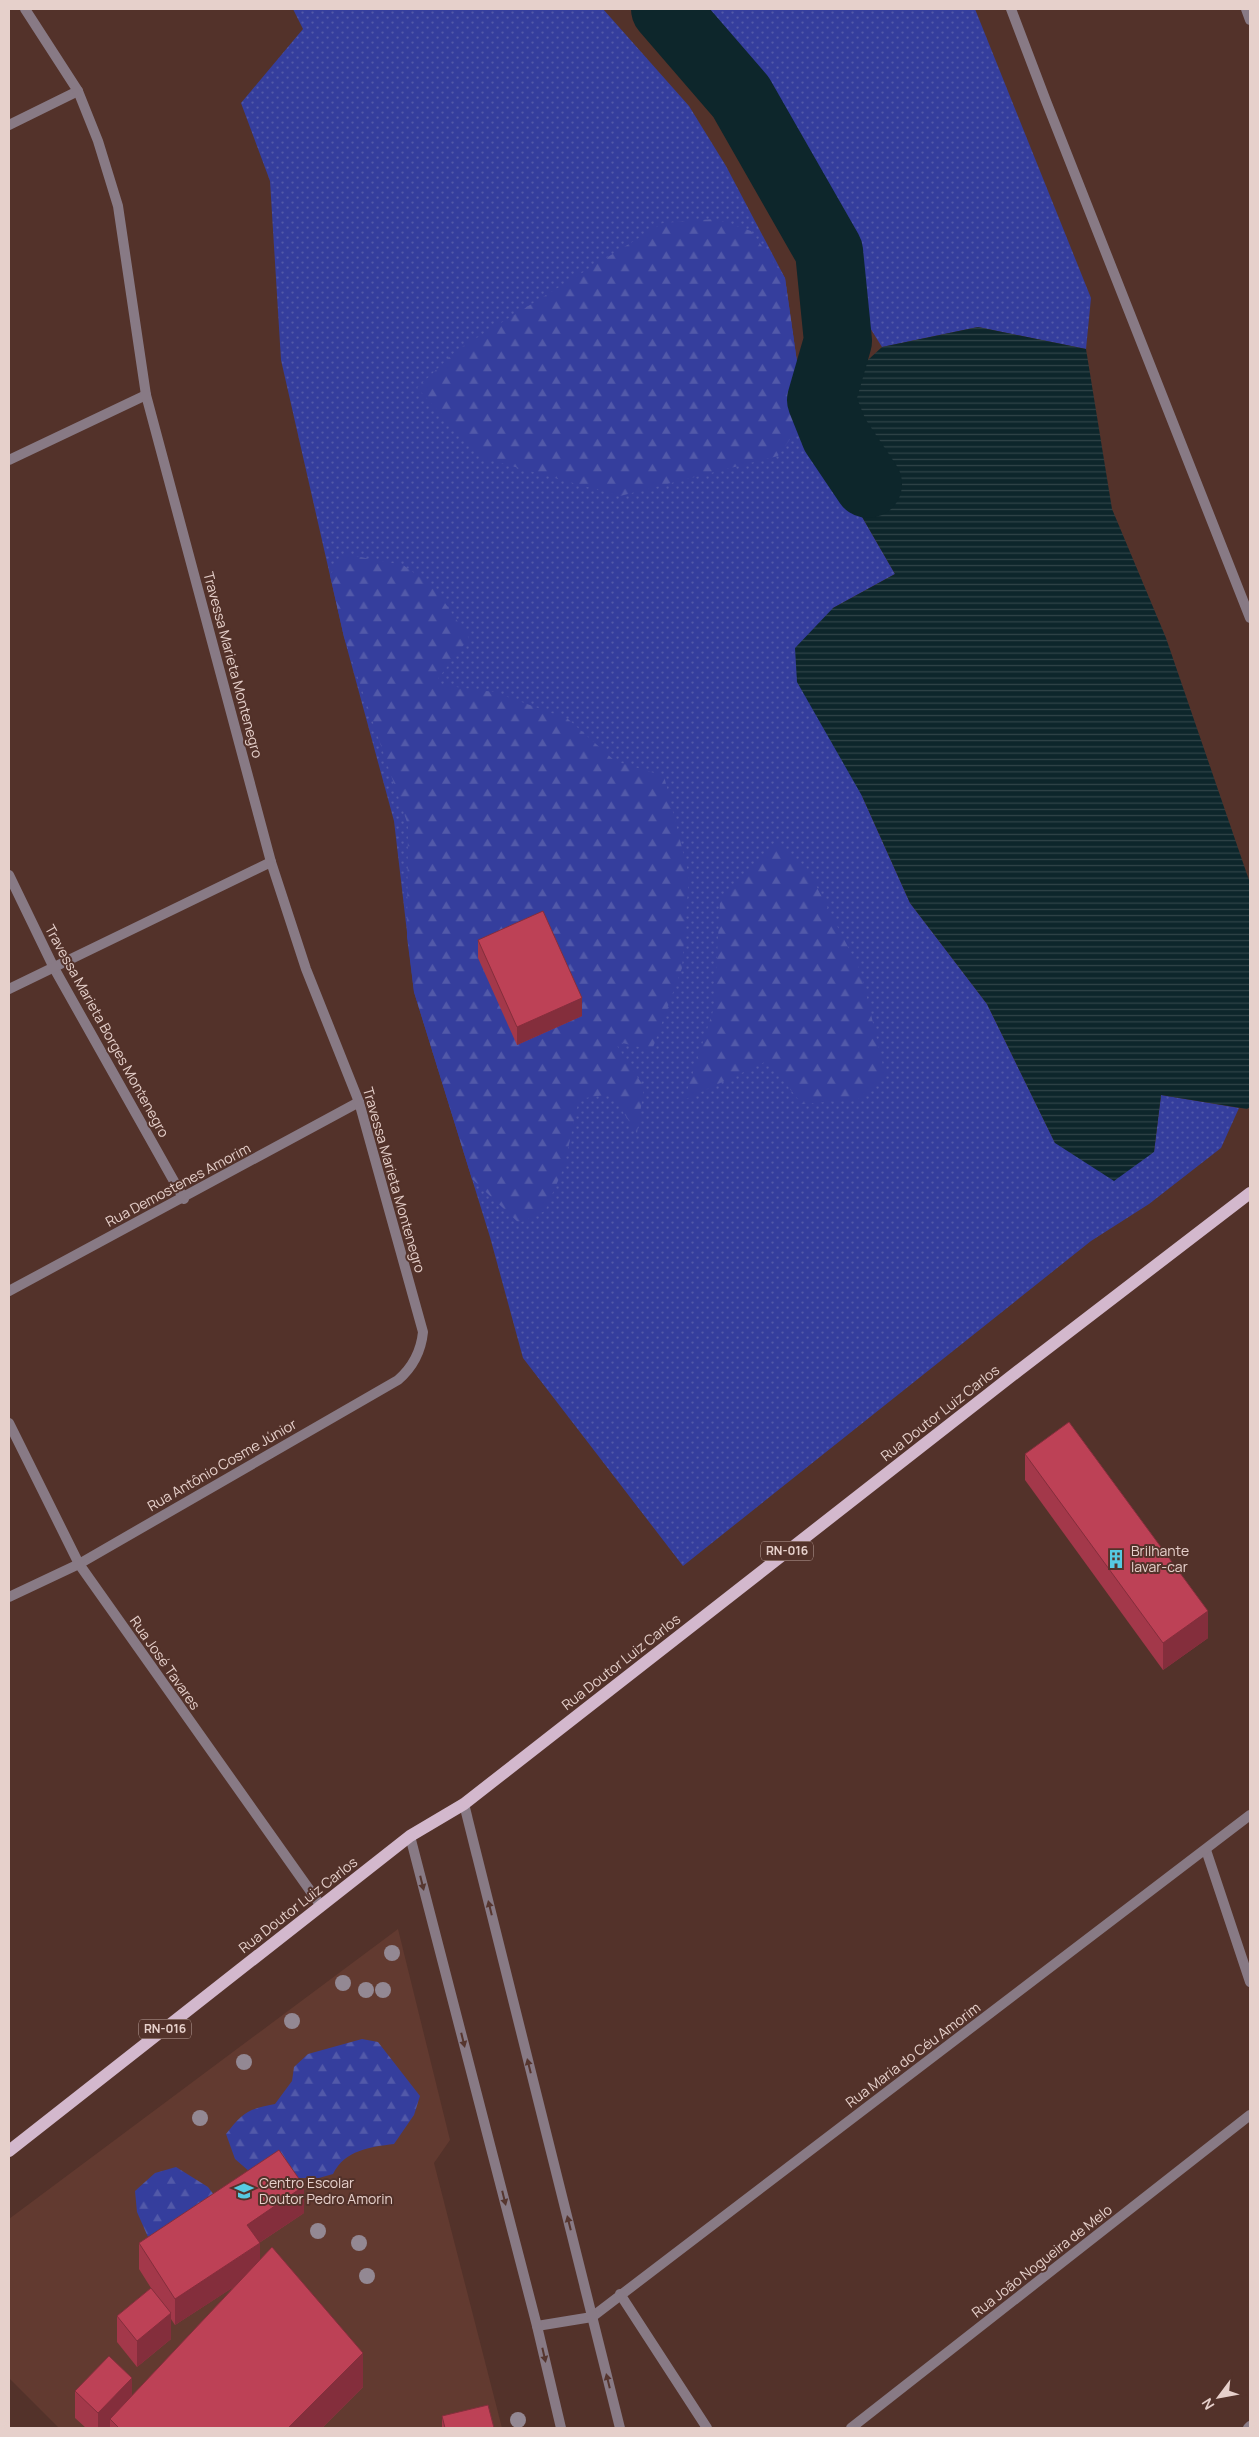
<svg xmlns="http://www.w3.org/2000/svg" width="1259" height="2437" font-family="Manrope,sans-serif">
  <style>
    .built { fill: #623a30 }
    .grass { fill: url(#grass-dots) }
    .forest { fill: url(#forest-firs) }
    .water { fill: url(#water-rules) }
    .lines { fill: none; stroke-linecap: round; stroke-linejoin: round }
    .river { stroke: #0d262b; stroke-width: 68 }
    .minor { stroke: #887a85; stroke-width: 10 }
    .tertiary { stroke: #887a85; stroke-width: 10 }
    .primary { stroke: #d3b8cd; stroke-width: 12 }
    .tree { fill: #938893 }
    .wall { fill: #a3384a }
    .shaded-wall { fill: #842e3c }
    .building { fill: #bd4156; stroke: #842e3c }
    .oneway { fill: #56362f }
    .labels { text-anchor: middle; stroke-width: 4; stroke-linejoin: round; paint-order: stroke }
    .shield { fill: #53322a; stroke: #baa19b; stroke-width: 1 }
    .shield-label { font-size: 12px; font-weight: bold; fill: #e6d0cb }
    .street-label { font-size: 14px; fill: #e6d0cb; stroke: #53322a }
    .poi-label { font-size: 14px; fill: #e6d0cb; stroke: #53322a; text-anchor: start }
  </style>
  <defs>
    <pattern id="grass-dots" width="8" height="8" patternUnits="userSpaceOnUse" patternTransform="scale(1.25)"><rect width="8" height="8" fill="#353e9d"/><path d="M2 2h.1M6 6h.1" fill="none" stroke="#5259a9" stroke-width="1.8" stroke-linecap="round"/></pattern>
    <pattern id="forest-firs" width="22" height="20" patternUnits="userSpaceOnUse" patternTransform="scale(1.25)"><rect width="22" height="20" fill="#353e9d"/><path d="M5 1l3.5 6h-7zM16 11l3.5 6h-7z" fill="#5259a9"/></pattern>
    <pattern id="water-rules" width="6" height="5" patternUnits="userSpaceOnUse" patternTransform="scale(1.25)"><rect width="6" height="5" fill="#0d262b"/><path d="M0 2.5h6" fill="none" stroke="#304448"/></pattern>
  </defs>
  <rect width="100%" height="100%" fill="#53322a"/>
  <polygon class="built" points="398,1929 450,2140 434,2163 502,2428 59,2428 9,2378 9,2219"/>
  <g class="grass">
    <polygon points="293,9 603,9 689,106 726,166 785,278 805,418 895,574 833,608 862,796 910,903 987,1004 1055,1143 1154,1152 1161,1095 1239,1108 1221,1148 1149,1204 1091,1241 683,1566 523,1358 490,1237 414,992 394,821 344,637 281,360 270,181 241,103 303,29"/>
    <polygon points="705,9 975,9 1091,298 1086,349 978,327 882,347 857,307 838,205 790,127 722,26"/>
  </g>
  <g class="forest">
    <polygon points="715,219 751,231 785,278 805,418 778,456 620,496 483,458 417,388 457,350 663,223"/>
    <polygon points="344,554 403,565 434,587 469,638 434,684 494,692 568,719 615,761 664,776 689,876 682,968 652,1050 614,1041 644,1087 637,1133 611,1094 579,1099 564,1167 545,1211 519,1223 472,1179 414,992 407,937 408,825 344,637 330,575"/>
    <polygon points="775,842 807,868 861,972 885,1074 858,1099 802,1104 767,1061 684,1100 714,1008 720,902"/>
    <path d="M362,2039L378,2042L420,2096L414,2115L394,2144C370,2147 345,2150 333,2174L319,2178H257L235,2159L226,2134C243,2112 248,2109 275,2104L292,2081L294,2067L308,2054Z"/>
    <polygon points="176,2167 208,2187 220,2203 148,2237 137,2212 135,2191 155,2173"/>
  </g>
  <polygon class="water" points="978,327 1086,349 1112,509 1166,638 1250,883 1250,1107 1247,1109 1161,1095 1154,1152 1114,1181 1055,1143 987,1004 910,903 862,796 797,682 795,648 833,608 895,574 805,418 882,347"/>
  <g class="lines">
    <polyline class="river" points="665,9 741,97 829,251 838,341 821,400 835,435 868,484"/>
    <g class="minor">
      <polyline points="1011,9 1046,101 1250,618"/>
      <polyline points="1246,9 1250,20"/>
      <polyline points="9,125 78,91"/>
      <polyline points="9,460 146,395"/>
      <polyline points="9,875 54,968 184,1199"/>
      <polyline points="9,989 271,862"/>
      <polyline points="9,1291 359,1102"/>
      <polyline points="9,1423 79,1564 321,1906"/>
      <path d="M9,1597L79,1564L398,1380C413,1367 421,1352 423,1332L359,1102L306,969L271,862L146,395L118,206L98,141L78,91L25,9"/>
      <polyline points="1206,1850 1250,1982"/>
      <polyline points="620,2294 707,2428"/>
      <polyline points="537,2326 592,2317 1250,1815"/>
      <polyline points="851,2428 1250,2115"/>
      <polyline points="1248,2428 1250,2426"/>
    </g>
    <g class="tertiary">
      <polyline points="464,1804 620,2428"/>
      <polyline points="410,1836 537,2326 561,2428"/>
    </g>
    <polyline class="primary" points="9,2151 410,1836 464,1804 1018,1371 1250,1193"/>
  </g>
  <g class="tree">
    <circle cx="392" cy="1953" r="8"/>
    <circle cx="343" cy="1983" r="8"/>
    <circle cx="366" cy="1990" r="8"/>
    <circle cx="383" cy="1990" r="8"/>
    <circle cx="292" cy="2021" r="8"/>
    <circle cx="244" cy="2062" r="8"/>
    <circle cx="200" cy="2118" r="8"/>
    <circle cx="318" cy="2231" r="8"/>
    <circle cx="359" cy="2243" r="8"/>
    <circle cx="367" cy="2276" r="8"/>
    <circle cx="518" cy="2420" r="8"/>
  </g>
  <g class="wall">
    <polygon points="478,940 582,1016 517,1045 478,958"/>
    <polygon points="1025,1454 1208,1638 1163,1670 1025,1480"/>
    <polygon points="304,2213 259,2243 260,2260 363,2387 322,2428 110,2428 110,2427 109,2428 86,2428 75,2418 75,2391 132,2396 235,2286 175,2325 171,2319 171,2339 137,2367 117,2342 117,2316 151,2288 139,2269 139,2243"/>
    <polygon points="442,2416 494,2428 442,2428"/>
  </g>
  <g class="shaded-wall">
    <polygon points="582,998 582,1016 517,1045 517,1027"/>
    <polygon points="1208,1611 1208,1638 1163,1670 1163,1643"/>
    <polygon points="304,2186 304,2213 247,2251 247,2225"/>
    <polygon points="260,2243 260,2270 175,2325 175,2299"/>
    <polygon points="171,2313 171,2339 137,2367 137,2341"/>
    <polygon points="363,2353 363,2387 322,2428 288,2428"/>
    <polygon points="132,2378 132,2404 110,2419 110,2427 109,2428 98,2428 98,2413"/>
  </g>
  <g class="building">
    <polygon points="543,911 582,998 517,1027 478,940"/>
    <polygon points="1069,1422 1208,1611 1163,1643 1025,1454"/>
    <polygon points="279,2150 304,2186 247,2225 260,2243 175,2299 139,2243"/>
    <polygon points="272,2247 363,2353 288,2428 119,2428 110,2419"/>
    <polygon points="151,2288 171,2313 137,2341 117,2316"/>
    <polygon points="109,2356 132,2378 98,2413 75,2391"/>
    <polygon points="488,2405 494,2428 445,2428 442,2416"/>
  </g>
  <defs><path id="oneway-solid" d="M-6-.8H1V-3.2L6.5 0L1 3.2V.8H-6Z" transform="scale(1.25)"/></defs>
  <g class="oneway">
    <use href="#oneway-solid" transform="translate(422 1883) rotate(76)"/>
    <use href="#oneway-solid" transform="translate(490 1908) rotate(-104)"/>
    <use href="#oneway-solid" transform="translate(463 2040) rotate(76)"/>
    <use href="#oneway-solid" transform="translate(529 2066) rotate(-104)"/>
    <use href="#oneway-solid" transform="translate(504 2198) rotate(76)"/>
    <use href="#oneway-solid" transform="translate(569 2223) rotate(-104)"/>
    <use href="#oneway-solid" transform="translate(544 2355) rotate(77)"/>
    <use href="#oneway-solid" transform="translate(608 2381) rotate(-104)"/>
  </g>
  <defs>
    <g id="building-bare" transform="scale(1.5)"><path d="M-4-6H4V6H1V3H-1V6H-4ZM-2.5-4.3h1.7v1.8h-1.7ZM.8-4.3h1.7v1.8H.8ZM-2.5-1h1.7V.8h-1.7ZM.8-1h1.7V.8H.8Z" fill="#56c9e1" stroke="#53322a" stroke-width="2.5" paint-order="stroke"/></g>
    <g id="school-bare" transform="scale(1.5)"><path d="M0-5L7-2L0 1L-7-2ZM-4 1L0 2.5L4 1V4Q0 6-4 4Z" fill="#56c9e1" stroke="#53322a" stroke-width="2.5" paint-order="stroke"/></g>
  </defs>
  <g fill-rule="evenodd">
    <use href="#building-bare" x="1116" y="1559"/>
    <use href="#school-bare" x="244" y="2191"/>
  </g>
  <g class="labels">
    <g class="shield">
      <rect x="761" y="1541.5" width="52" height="19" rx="4"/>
      <rect x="139" y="2019.5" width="52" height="19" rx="4"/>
    </g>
    <g class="shield-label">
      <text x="787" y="1555">RN-016</text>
      <text x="165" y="2033">RN-016</text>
    </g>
    <g class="street-label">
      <text transform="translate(233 665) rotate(75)" y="5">Travessa Marieta Montenegro</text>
      <text transform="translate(107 1031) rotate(61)" y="5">Travessa Marieta Borges Montenegro</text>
      <text transform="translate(394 1180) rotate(74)" y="5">Travessa Marieta Montenegro</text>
      <text transform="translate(178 1185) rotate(-28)" y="5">Rua Demostenes Amorim</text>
      <text transform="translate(940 1413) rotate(-38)" y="5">Rua Doutor Luiz Carlos</text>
      <text transform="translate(222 1465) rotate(-30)" y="5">Rua Antônio Cosme Júnior</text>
      <text transform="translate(621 1662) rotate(-38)" y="5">Rua Doutor Luiz Carlos</text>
      <text transform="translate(165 1663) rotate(55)" y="5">Rua José Tavares</text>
      <text transform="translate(298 1905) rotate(-38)" y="5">Rua Doutor Luiz Carlos</text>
      <text transform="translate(913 2055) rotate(-37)" y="5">Rua Maria do Céu Amorim</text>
      <text transform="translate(1042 2261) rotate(-38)" y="5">Rua João Nogueira de Melo</text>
    </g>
    <g class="poi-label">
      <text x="1131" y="1556">Brilhante<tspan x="1131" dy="16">lavar-car</tspan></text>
      <text x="259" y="2188">Centro Escolar<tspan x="259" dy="16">Doutor Pedro Amorin</tspan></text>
    </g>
  </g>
  <rect width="1259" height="2437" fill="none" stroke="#e6d0cb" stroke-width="20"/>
  <g transform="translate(1219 2397) rotate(238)" stroke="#53322a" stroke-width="4" paint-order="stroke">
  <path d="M0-4L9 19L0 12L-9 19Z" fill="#e6d0cb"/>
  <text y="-8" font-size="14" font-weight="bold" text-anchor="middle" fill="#e6d0cb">N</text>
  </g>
</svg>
